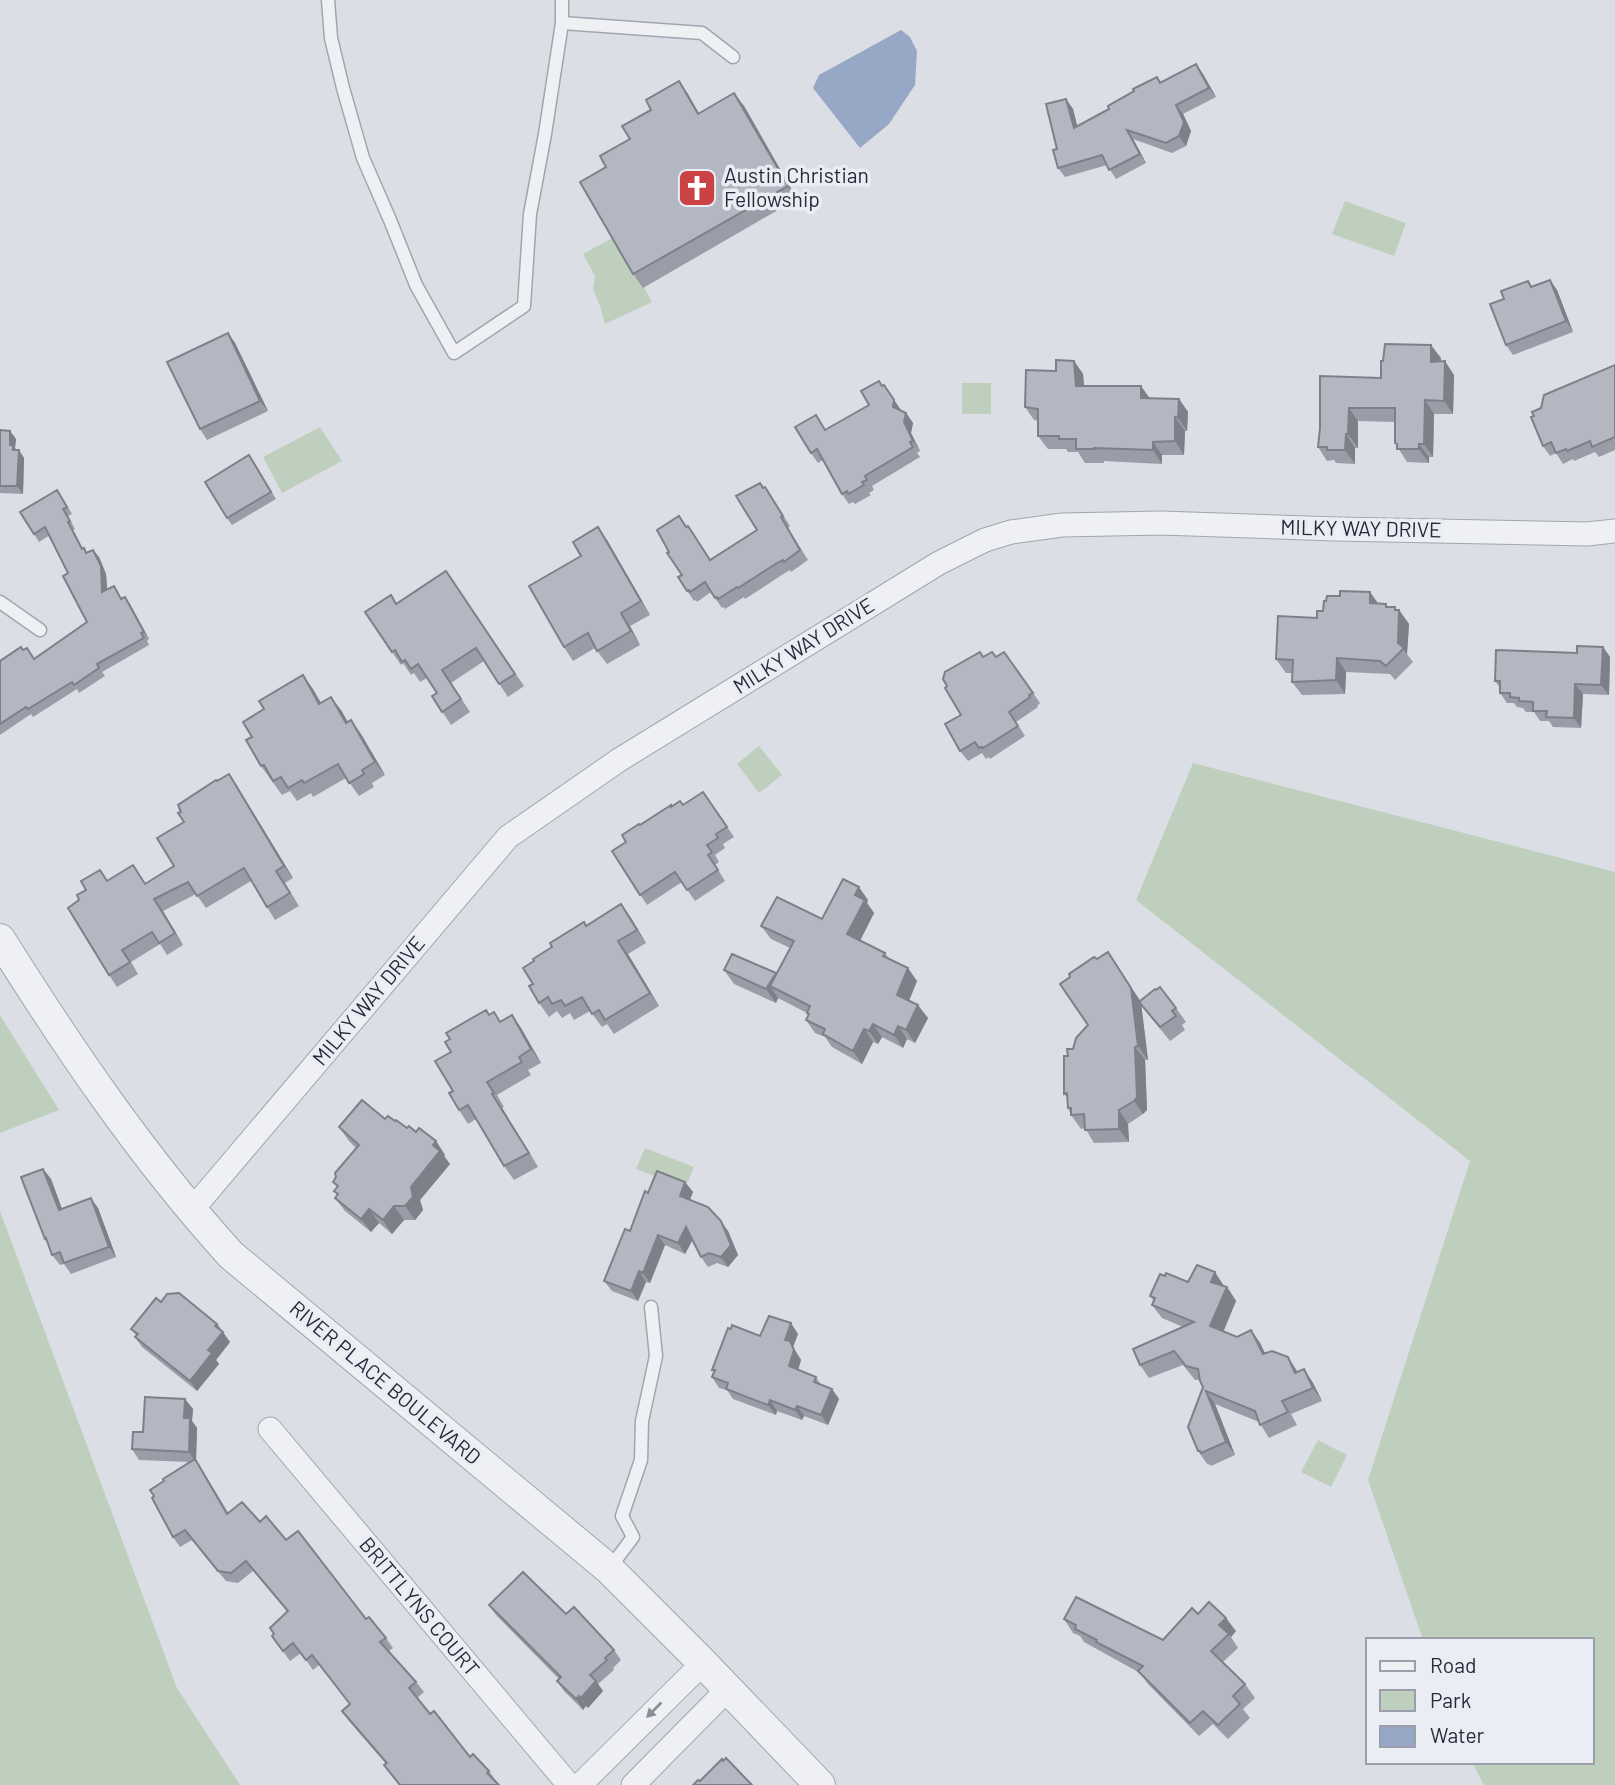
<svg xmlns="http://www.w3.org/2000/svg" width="1615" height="1785" font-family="Barlow,sans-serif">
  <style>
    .green { fill: #bfcfbd }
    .water { fill: #97a7c6 }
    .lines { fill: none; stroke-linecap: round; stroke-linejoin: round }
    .service-casing { stroke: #a2a5af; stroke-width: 15 }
    .minor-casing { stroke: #a2a5af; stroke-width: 25 }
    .tertiary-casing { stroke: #a2a5af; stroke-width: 32 }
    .service { stroke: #eef0f4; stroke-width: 12 }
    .minor { stroke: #eef0f4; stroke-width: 23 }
    .tertiary { stroke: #eef0f4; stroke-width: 30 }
    .wall { fill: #9a9da7 }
    .shaded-wall { fill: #7d8088 }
    .building { fill: #b3b7c2; stroke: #7d8088; stroke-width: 2 }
    .oneway { fill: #8a8e98 }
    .labels { text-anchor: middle; stroke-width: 7; stroke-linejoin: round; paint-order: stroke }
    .poi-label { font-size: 21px; fill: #262b3b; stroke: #ebedf4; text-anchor: start }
    .street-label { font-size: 21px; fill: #262b3b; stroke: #ebedf4 }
  </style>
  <rect width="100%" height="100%" fill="#dcdee6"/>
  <g class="green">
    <polygon points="1345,201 1406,223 1394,256 1332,234"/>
    <polygon points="616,236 652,302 605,324 600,306 593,289 595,276 583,254"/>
    <rect x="962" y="383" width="29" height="31"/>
    <polygon points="320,427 342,461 282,493 263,457"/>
    <polygon points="759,746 782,775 759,793 737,764"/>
    <polygon points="1193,763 1615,872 1615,1785 1484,1785 1472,1762 1592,1762 1592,1640 1423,1640 1368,1480 1470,1161 1136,900"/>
    <polygon points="0,1015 59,1110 0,1133"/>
    <polygon points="645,1148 694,1167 685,1188 636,1169"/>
    <polygon points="0,1211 177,1688 240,1785 0,1785"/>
    <polygon points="1318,1440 1347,1455 1331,1487 1301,1472"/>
  </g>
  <polygon class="water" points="901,30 910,37 917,51 915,85 889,124 860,148 813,88 819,75"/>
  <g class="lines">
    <g class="service-casing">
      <g id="service">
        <polyline points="328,0 331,38 343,88 363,158 390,220 416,285 454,353 524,306 530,214 545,134 562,23 562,0"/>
        <polyline points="562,23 702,33 733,57"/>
        <polyline points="0,602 40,630"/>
        <polyline points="609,1569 633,1537 622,1516 641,1460 642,1421 656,1356 651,1307"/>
      </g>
    </g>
    <g class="minor-casing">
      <g id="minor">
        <polyline points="191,1211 508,837 619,760 939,563 985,540 1011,532 1062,525 1161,523 1336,529 1587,534 1615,531"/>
        <polyline points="270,1429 569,1785"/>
        <polyline points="580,1785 703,1663"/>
        <polyline points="633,1785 728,1689"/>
      </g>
    </g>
    <g class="tertiary-casing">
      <path id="tertiary" d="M0,939C69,1049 143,1158 231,1255L609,1569L703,1663L820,1785"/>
    </g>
    <use href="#service" class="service"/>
    <use href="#minor" class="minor"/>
    <use href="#tertiary" class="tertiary"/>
  </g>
  <g class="wall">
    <polygon points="1203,74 1216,97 1183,114 1191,131 1186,146 1172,153 1133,139 1146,163 1116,179 1107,165 1065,177 1058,168 1057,149 1066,99 1073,109 1077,126 1109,109 1157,77 1161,82"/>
    <polygon points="679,81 699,113 744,106 797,199 643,288 633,274 630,139 651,110"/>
    <polygon points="1550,280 1557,290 1573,332 1513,355 1506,345 1532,286"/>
    <polygon points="228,333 235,343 268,411 207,440 200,429"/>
    <polygon points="1441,358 1440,362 1454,375 1453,414 1434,414 1433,457 1429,457 1429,463 1407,462 1395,443 1395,422 1358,421 1358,448 1355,448 1355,464 1336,463 1334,460 1327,461 1318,447 1320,428 1381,378"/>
    <polygon points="1074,361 1083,374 1084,386 1149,398 1179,399 1188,412 1187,431 1185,431 1184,455 1162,455 1162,464 1104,461 1104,463 1085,463 1078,452 1068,452 1066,449 1048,449 1038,436 1038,421 1034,420 1025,407 1056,371"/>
    <polygon points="1615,365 1615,450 1599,457 1595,452 1574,461 1573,459 1563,464 1556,453 1550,456 1543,446 1534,416 1541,408"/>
    <polygon points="882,386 901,411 906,413 913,423 911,433 920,451 917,453 920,457 872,486 874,490 869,493 871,495 855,504 853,502 849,504 842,494 823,460 818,463 811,453 826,429 869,405"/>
    <polygon points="0,430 10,431 16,439 15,448 24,458 23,494 0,493"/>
    <polygon points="254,462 276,499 232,525 227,518"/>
    <polygon points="765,487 790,526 788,528 808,560 791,572 790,570 785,573 745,599 744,597 725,609 724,607 722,608 711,592 697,602 696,600 694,601 678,577 682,575 669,552 686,527 711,560 757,530 763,488"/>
    <polygon points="62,497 72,514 68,516 75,529 73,530 83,549 87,553 93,550 99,557 106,574 107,590 122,598 125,597 149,639 147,641 149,645 102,672 105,676 79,693 77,689 33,717 31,714 0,735 0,661 34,659 87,622 68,573 50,535 39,542 34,534"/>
    <polygon points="607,540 650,615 630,626 640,645 607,664 595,648 573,661 564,647"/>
    <polygon points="446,571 524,686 508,697 484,661 451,683 470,712 451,725 432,696 437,693 427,678 420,682 414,673 411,675 403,663 401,665 392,652 397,604"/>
    <polygon points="1378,603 1399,610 1409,624 1407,654 1413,662 1395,680 1390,674 1346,672 1345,694 1302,695 1292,682 1293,673 1286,673 1276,659 1323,611"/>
    <polygon points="1603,647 1610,657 1609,695 1583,694 1581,728 1553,727 1549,721 1540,721 1534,712 1526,712 1523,708 1517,707 1514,703 1507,703 1500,693 1500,688 1495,681 1577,653"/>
    <polygon points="1004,652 1040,703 1037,706 1038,707 1016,722 1025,736 990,759 989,757 986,759 982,753 968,761 960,751 961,715 983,657 996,657"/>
    <polygon points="303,675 321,703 341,710 347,722 361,734 385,775 372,783 374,787 359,796 346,778 313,797 311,793 297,801 290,791 282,795 261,766 252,737 264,709"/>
    <polygon points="229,774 237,786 293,878 285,883 299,906 275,920 251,881 206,908 196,894 163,911 183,945 167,955 160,944 131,962 138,974 117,987 109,975 79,900 100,870 108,881 146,884 174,866 184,822 217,781"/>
    <polygon points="703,792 734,837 723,844 725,848 715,855 719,862 715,865 725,881 695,901 682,882 647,905 612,851 626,842 640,825 672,807 683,805"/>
    <polygon points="868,900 867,903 874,913 860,940 885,953 890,960 917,981 909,1001 928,1018 915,1043 907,1039 903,1048 882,1037 878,1044 873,1042 862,1064 832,1047 825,1037 815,1033 806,1020 808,1015 807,1013 778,998 776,1003 734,984 724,970 776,974 790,948 771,939 761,926 822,919"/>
    <polygon points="631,918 646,943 628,954 659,1006 614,1034 607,1024 602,1027 590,1011 574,1020 570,1013 562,1018 557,1011 549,1017 539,1003 533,984 534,961 552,947 586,926"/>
    <polygon points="1097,959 1117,965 1140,1001 1176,1008 1186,1022 1182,1025 1185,1030 1170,1041 1141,1005 1148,1060 1145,1060 1147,1110 1143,1114 1128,1124 1129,1142 1094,1143 1085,1128 1081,1129 1071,1115 1068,1108 1067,1097 1064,1094 1068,1056 1088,1025 1070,977"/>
    <polygon points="489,1015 501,1021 512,1015 521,1028 541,1063 528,1070 531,1075 497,1095 504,1107 502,1108 538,1167 514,1180 504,1166 476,1119 468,1124 459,1110 451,1052"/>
    <polygon points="385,1119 395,1121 407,1128 436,1141 445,1155 444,1156 450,1164 420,1200 423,1210 415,1220 404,1220 392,1234 379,1223 371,1232 345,1211 335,1198 337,1195 334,1191 337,1187 333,1182 356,1148 349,1141 339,1127"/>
    <polygon points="43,1169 51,1179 62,1209 98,1208 116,1257 71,1274 64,1264 60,1265 52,1255 48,1244 45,1239"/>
    <polygon points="685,1182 693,1192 690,1200 728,1231 738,1255 728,1267 717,1263 708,1267 701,1257 693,1239 685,1254 665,1245 650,1283 646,1282 638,1301 612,1291 604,1281 648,1193"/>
    <polygon points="1224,1286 1227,1287 1236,1301 1223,1331 1237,1337 1251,1330 1260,1343 1265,1353 1298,1372 1304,1369 1313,1383 1322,1401 1291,1414 1297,1425 1269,1438 1259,1422 1215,1404 1235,1455 1211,1466 1209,1464 1208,1465 1198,1451 1203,1387 1199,1380 1195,1380 1183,1365 1149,1378 1140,1365 1183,1327 1162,1318 1152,1305 1154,1301 1150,1296"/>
    <polygon points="161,1302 217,1324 230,1342 216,1360 219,1364 197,1391 142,1347 135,1337 136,1335 131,1329"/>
    <polygon points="798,1334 793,1347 801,1360 798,1370 816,1377 821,1385 832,1389 839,1399 828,1425 804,1416 802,1420 777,1411 776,1415 733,1399 727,1390 719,1388 712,1377 714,1372 712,1370 760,1336"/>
    <polygon points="185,1399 193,1409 192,1421 197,1428 196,1460 228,1513 260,1522 286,1540 386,1638 393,1648 389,1651 416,1682 424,1692 417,1698 470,1757 489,1771 499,1785 399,1785 384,1765 386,1764 349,1721 342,1711 350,1704 319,1665 313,1670 301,1653 290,1661 272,1636 274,1634 288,1612 253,1571 238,1583 226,1581 192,1540 180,1547 173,1537 154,1496 164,1481 190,1462 139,1460 132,1449 143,1432"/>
    <polygon points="489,1605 566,1614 614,1650 621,1660 613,1668 614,1670 598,1684 603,1691 588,1708 586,1706 583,1710 564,1691 557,1681 559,1679 496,1615"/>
    <polygon points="1198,1614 1236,1631 1231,1637 1238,1648 1223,1662 1245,1684 1255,1698 1243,1709 1250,1718 1228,1739 1213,1724 1199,1736 1148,1684 1140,1673 1084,1642 1080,1636 1073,1633 1064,1619 1163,1640"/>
  </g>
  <g class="shaded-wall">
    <polygon points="1196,64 1203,74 1216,97 1209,88"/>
    <polygon points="679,81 688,94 707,128 698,114"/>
    <polygon points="734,93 744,106 797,199 788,186"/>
    <polygon points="1066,99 1073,109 1080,137 1074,128"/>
    <polygon points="1176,105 1183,114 1191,131 1186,146 1179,136"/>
    <polygon points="1127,130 1133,139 1146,163 1140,154"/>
    <polygon points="1550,280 1557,290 1573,332 1566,321"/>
    <polygon points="228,333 235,343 268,411 260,401"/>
    <polygon points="1431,345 1441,358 1440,376 1431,362"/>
    <polygon points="1074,361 1083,374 1085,399 1076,386"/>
    <polygon points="1445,361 1454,375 1453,414 1444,401"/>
    <polygon points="884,385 901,410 893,407"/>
    <polygon points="1141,386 1151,400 1141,398"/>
    <polygon points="1179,399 1188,412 1187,431 1178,418"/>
    <polygon points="1425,400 1434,414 1433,457 1424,444"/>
    <polygon points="1349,408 1358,421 1358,448 1348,434"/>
    <polygon points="906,413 913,423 911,433 920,451 913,441 904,422"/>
    <polygon points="1175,417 1185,431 1184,455 1175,441"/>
    <polygon points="10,431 16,439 15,448 18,453 19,450 24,458 23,494 17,486 10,445"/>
    <polygon points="1346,434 1355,448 1355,464 1345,450"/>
    <polygon points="1153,442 1162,455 1162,464 1153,450"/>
    <polygon points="1419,444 1429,457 1429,463 1419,449"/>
    <polygon points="598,527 607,540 650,615 641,601"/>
    <polygon points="93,550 99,557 106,574 108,600 102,592"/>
    <polygon points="1370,592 1380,606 1370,603"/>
    <polygon points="125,597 130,604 149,639 144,632"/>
    <polygon points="1395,607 1399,613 1399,610 1409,624 1407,654 1398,643"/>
    <polygon points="621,613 630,626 640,645 631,631"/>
    <polygon points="1603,647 1610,657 1609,695 1601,685"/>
    <polygon points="1337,658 1346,672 1345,694 1336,680"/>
    <polygon points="303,675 313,689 329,717 319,704"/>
    <polygon points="1575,684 1583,694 1581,728 1574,718"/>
    <polygon points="331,697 341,710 356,736 346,723"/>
    <polygon points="351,720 361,734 385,775 375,762"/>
    <polygon points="229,774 237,786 293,878 284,866"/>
    <polygon points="859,887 868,900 867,903 874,913 857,947 847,934 855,895"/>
    <polygon points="154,899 163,911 183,945 175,933"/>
    <polygon points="621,904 631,918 646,943 637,930"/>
    <polygon points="618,941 628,954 659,1006 650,993"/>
    <polygon points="1108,952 1141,1002 1148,1060 1138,1046"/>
    <polygon points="908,968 917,981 906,1008 897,995"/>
    <polygon points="776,973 770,986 778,998 776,1003 766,989"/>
    <polygon points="918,1005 928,1018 915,1043 906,1030"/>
    <polygon points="512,1015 521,1028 541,1063 531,1049"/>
    <polygon points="873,1024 882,1037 878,1044 869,1031"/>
    <polygon points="898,1026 907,1039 903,1048 894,1035"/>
    <polygon points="864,1029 873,1042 862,1064 853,1051"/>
    <polygon points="1135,1047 1145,1060 1147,1110 1143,1114 1134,1101"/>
    <polygon points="492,1094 502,1108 538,1167 529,1153"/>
    <polygon points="1119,1110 1128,1124 1129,1142 1119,1129"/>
    <polygon points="436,1141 445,1155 444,1156 450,1164 420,1200 423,1210 415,1220 405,1206 411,1187"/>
    <polygon points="43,1169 51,1179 66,1220 59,1210"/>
    <polygon points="685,1182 693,1192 687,1206 680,1196"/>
    <polygon points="91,1198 98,1208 116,1257 109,1247"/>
    <polygon points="394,1206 404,1220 392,1234 383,1220"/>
    <polygon points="369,1209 379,1223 371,1232 361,1219"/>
    <polygon points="721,1221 728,1231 738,1255 728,1267 721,1257"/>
    <polygon points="686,1227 694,1237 685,1254 678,1243"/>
    <polygon points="658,1235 665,1245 650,1283 643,1273"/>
    <polygon points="639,1271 646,1282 638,1301 631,1291"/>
    <polygon points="1215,1272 1224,1286 1220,1295 1211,1282"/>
    <polygon points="1227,1287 1236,1301 1220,1340 1210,1326"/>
    <polygon points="791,1323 798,1334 793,1347 801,1360 796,1377 789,1366 785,1340"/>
    <polygon points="217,1324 230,1342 216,1360 219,1364 197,1391 190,1381 208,1350 215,1326"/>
    <polygon points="1251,1330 1260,1343 1272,1368 1263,1354"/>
    <polygon points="1288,1357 1297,1371 1305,1386 1295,1373"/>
    <polygon points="1304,1369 1313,1383 1322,1401 1313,1388"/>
    <polygon points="832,1389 839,1399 828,1425 821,1415"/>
    <polygon points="1206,1391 1215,1404 1235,1455 1226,1442"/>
    <polygon points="185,1399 193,1409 192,1421 197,1428 196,1460 235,1524 189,1452 184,1418"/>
    <polygon points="770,1400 777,1411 776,1415 768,1405"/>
    <polygon points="797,1406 804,1416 802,1420 795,1410"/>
    <polygon points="1226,1618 1236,1631 1231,1637 1219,1625"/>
    <polygon points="596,1681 603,1691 588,1708 581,1698"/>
    <polygon points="579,1696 586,1706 583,1710 576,1699"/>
  </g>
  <g class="building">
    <polygon points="1196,64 1209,88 1176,105 1184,122 1179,136 1166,143 1127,130 1140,154 1109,170 1102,155 1058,168 1053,150 1057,149 1046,104 1066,99 1074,128 1109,109 1108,106 1134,91 1133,89 1157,77 1160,83"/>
    <polygon points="679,81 698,114 734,93 788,186 633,274 580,182 606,167 600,156 630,139 622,126 651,110 646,100"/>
    <polygon points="1550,280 1566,321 1506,345 1490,304 1504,299 1501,291 1528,281 1531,287"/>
    <polygon points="228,333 260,401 200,429 167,362"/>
    <polygon points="1385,344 1431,345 1431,362 1445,361 1444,401 1425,400 1424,444 1419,444 1419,449 1397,449 1397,444 1395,443 1395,408 1349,408 1348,434 1346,434 1345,450 1327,450 1327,447 1318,447 1320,428 1320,376 1381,378 1381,361 1383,361"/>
    <polygon points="1056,360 1074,361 1076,386 1141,386 1141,398 1179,399 1178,418 1175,417 1175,441 1153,442 1153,450 1094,448 1094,449 1076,449 1076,439 1059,439 1059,436 1038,436 1038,409 1025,407 1026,370 1056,371"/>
    <polygon points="1615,365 1615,437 1592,447 1590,441 1567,451 1566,449 1556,453 1551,442 1543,446 1531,417 1534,416 1532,412 1541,408 1544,395"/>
    <polygon points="879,381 882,386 884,385 894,400 893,407 906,413 904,422 913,441 910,442 913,447 865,476 867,480 862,482 864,485 848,494 847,491 842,494 817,449 811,453 795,427 816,415 825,430 869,405 861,391"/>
    <polygon points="0,430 10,431 10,445 13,445 13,450 19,450 17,486 0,486"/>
    <polygon points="249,455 271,492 227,518 205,482"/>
    <polygon points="760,483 763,488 765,487 783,516 781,517 800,550 784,562 783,560 777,563 738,588 737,587 718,599 717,597 715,598 705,582 690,592 689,590 687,591 678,577 682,575 667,553 669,552 657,530 679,516 686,527 688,526 710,560 757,530 736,496"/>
    <polygon points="57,490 67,507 63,509 70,521 68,522 82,549 84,548 86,553 93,550 101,566 102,592 114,586 121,599 125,597 144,632 141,633 144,638 97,664 99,668 74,685 72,682 28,709 26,707 0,724 0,661 21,647 23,650 27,648 34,659 87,622 63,576 68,573 45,527 34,534 20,512"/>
    <polygon points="598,527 641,601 621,613 631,631 597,651 588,633 564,647 529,586 581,556 573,542"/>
    <polygon points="446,571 515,674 499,684 476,648 442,670 461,699 442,712 432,696 437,693 418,664 411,669 405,660 402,662 395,650 392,652 365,612 391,595 396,604"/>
    <polygon points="1340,591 1370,592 1370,603 1386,604 1386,607 1395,607 1395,610 1399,610 1398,643 1404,648 1386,666 1380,661 1337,658 1336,680 1292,682 1293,660 1276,659 1278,616 1317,618 1317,611 1323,611 1324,601 1326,601 1327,596 1340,596"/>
    <polygon points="1577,646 1603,647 1601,685 1575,684 1574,718 1546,717 1547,711 1533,711 1533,702 1519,701 1519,698 1510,697 1510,693 1500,693 1500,681 1495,681 1496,650 1577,653"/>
    <polygon points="980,652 983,657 992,652 996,657 1004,652 1033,693 1029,695 1030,697 1009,712 1018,726 983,748 982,747 979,748 975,742 960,751 945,724 961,715 945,688 947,686 943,679 945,672"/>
    <polygon points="303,675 319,704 331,697 346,723 351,720 375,762 362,770 364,774 349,783 338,764 304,783 302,780 288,788 281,777 273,781 264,765 261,766 246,740 252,737 243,722 264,709 259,701"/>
    <polygon points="229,774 284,866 276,871 290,893 267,907 244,868 197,896 188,882 154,899 175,933 159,943 152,932 122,950 130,962 109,975 68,908 79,900 77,895 86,890 81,881 100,870 107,881 133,865 145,884 174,866 157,838 184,822 178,813 181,812 178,805 216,780 217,781"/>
    <polygon points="703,792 727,827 716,834 718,838 707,845 712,852 708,855 718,870 687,890 675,872 640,895 612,851 626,842 622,835 639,824 640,825 671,805 671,807 680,801 683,805"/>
    <polygon points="843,879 859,887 855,895 865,900 847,934 885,953 883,956 908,968 897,995 918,1005 906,1030 898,1026 894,1035 873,1024 869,1031 864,1029 853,1051 823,1034 825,1029 806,1020 809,1014 807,1013 810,1006 770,986 794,941 761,926 777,897 822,919"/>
    <polygon points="621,904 637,930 618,941 650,993 605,1020 599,1010 592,1014 582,997 565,1006 561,1000 552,1004 548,997 539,1003 529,986 533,984 523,968 534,961 533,959 552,947 550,943 584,922 586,926"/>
    <polygon points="1108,952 1131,988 1138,1046 1135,1047 1137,1097 1134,1101 1119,1110 1119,1129 1085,1130 1084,1114 1071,1115 1071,1108 1068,1108 1067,1093 1064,1094 1064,1056 1068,1056 1067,1049 1073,1049 1076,1038 1088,1025 1060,984 1070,977 1069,974 1094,957 1097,959"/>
    <polygon points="732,954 776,973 766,989 724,970"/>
    <polygon points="1160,987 1176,1008 1172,1011 1176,1016 1160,1027 1139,1002 1155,989 1156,990"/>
    <polygon points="486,1010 489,1015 494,1012 500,1022 512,1015 531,1049 519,1057 522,1062 487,1082 494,1093 492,1094 529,1153 504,1166 468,1105 459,1110 449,1093 453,1091 435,1061 451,1052 445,1042 450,1039 446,1033"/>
    <polygon points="362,1100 385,1119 388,1116 395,1121 396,1120 407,1128 409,1126 416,1132 419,1128 436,1141 433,1145 440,1151 411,1187 413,1197 405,1206 394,1206 383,1220 369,1209 361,1219 335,1198 338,1194 334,1191 338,1186 333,1182 336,1177 335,1173 359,1145 339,1127"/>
    <polygon points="43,1169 59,1210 91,1198 109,1247 64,1263 60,1252 52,1255 46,1238 45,1239 21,1177"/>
    <polygon points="657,1171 685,1182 680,1196 708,1207 721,1221 731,1245 721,1257 709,1253 701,1257 686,1227 678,1243 658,1235 643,1273 639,1271 631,1291 604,1281 625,1229 630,1231 645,1191 648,1193"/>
    <polygon points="1197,1265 1215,1272 1211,1282 1227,1287 1210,1326 1237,1337 1251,1330 1263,1354 1272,1351 1288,1357 1295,1373 1304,1369 1313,1388 1282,1401 1288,1412 1260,1425 1255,1411 1206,1391 1226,1442 1201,1453 1200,1451 1198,1451 1188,1427 1203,1387 1200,1381 1198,1369 1186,1366 1174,1351 1140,1365 1133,1349 1194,1322 1152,1305 1155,1298 1150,1296 1160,1274 1165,1276 1166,1273 1188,1282"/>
    <polygon points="179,1293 217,1324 215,1326 223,1332 208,1350 212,1353 190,1381 135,1337 138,1334 131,1329 156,1298 161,1302 167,1294"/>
    <polygon points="769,1316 791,1323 785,1340 790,1341 794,1350 789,1366 816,1377 814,1382 832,1389 821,1415 797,1406 795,1410 770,1400 768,1405 726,1389 728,1383 712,1377 715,1370 712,1370 728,1328 731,1329 732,1325 760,1336"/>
    <polygon points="145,1397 185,1399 184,1418 190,1418 189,1452 132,1449 133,1432 143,1432"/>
    <polygon points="195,1459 227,1514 242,1502 260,1522 266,1516 286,1540 298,1531 366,1619 369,1617 386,1638 380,1642 416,1682 409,1688 430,1714 434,1711 470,1757 473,1754 489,1771 487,1773 499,1785 400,1785 384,1765 387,1763 342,1711 350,1704 312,1655 306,1660 293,1643 283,1651 272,1636 274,1634 270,1628 288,1611 246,1561 231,1573 218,1571 185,1530 173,1537 152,1498 154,1496 150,1490 164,1481 163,1479"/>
    <polygon points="523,1572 566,1614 574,1607 614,1650 605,1658 607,1660 590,1675 596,1681 581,1698 579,1696 576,1699 557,1681 561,1677 489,1605"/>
    <polygon points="1076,1597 1163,1640 1192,1608 1198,1614 1209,1602 1226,1618 1219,1625 1229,1634 1211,1651 1245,1684 1233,1696 1240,1704 1218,1725 1203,1711 1190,1723 1138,1671 1143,1666 1096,1642 1097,1640 1075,1629 1076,1625 1064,1619"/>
    <polygon points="726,1758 752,1785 693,1785 698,1780 700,1781 722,1759 723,1761"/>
  </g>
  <defs><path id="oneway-solid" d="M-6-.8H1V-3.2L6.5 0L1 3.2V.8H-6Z" transform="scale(1.75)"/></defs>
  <use class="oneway" href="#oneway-solid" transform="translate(654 1710) rotate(135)"/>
  <defs>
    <g id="church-square" transform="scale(2.0125)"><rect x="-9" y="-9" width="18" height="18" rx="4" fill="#ca4243" stroke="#ebedf4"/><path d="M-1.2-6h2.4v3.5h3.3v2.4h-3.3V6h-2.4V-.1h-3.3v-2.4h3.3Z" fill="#fff"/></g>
  </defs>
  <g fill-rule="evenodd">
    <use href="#church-square" x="697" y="188"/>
  </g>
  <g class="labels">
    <g class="poi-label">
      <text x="724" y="183">Austin Christian<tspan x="724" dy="24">Fellowship</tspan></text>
    </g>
    <g class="street-label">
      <text transform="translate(1361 529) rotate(1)" y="7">MILKY WAY DRIVE</text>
      <text transform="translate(804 646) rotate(-32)" y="7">MILKY WAY DRIVE</text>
      <text transform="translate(369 1001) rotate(-50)" y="7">MILKY WAY DRIVE</text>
      <text transform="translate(385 1383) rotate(40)" y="7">RIVER PLACE BOULEVARD</text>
      <text transform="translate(419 1607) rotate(50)" y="7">BRITTLYNS COURT</text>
    </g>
  </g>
  <rect x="1366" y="1638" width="228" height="126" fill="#ebedf4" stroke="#9c9faa" stroke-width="2"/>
  <rect x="1380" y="1661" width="35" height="10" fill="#eef0f4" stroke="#9c9faa" stroke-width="2"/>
  <text x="1430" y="1673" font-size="21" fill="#262b3b">Road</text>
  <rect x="1380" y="1690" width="35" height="21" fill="#bfcfbd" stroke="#9c9faa" stroke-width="2"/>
  <text x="1430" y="1708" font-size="21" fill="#262b3b">Park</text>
  <rect x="1380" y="1726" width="35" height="21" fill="#97a7c6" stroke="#9c9faa" stroke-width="2"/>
  <text x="1430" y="1743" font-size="21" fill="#262b3b">Water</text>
</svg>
